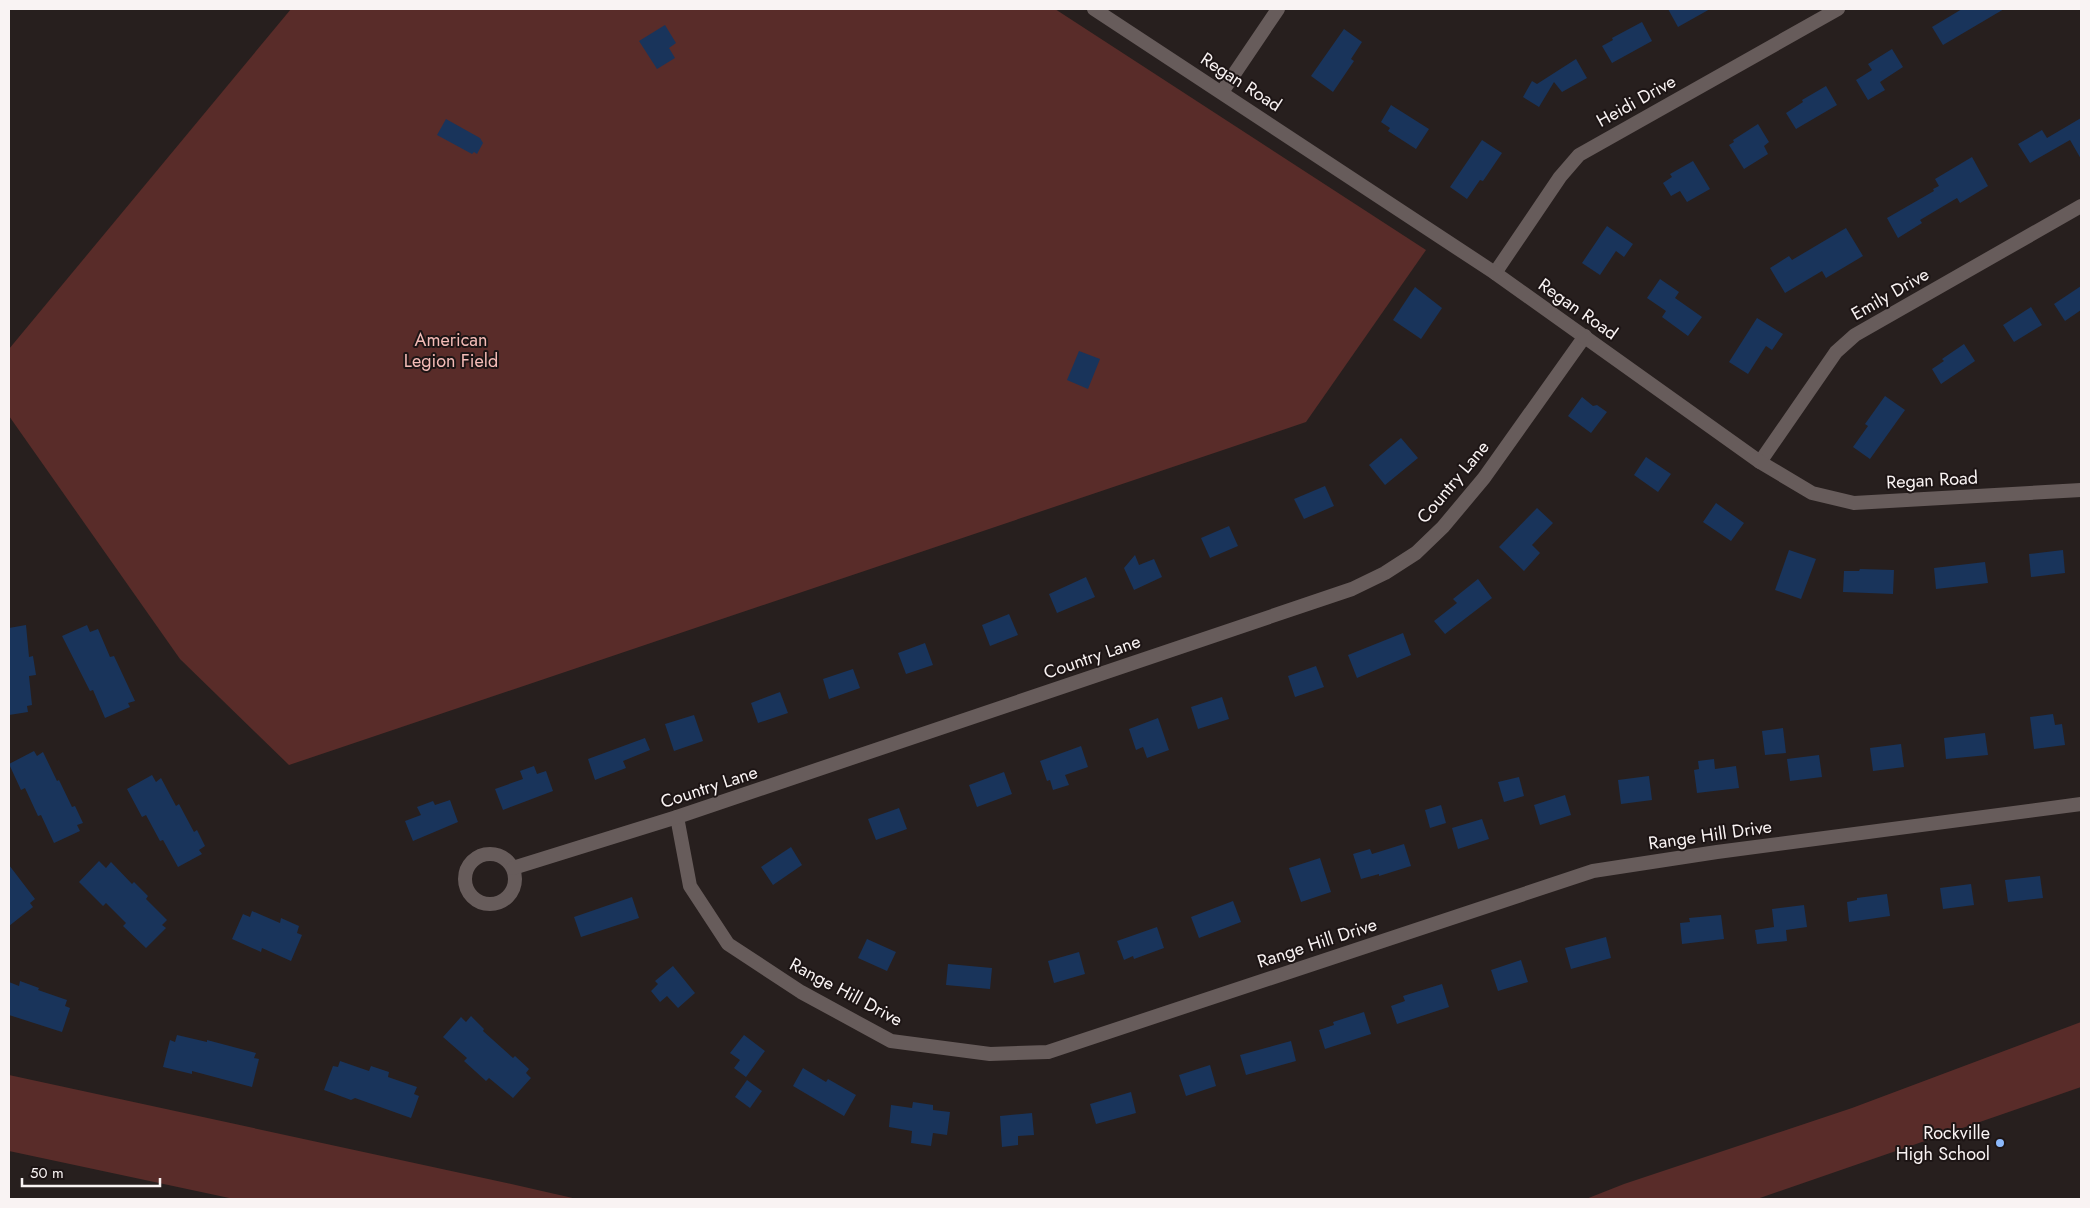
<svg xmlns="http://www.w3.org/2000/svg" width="2090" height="1208" font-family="Jost,sans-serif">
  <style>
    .green { fill: #592c29 }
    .building { fill: #19345b }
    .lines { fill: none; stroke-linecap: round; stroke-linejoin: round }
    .minor { stroke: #675c5b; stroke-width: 14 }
    .tertiary { stroke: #675c5b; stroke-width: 14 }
    .poi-dot { fill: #8cb9fc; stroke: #1d1515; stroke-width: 2 }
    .labels { text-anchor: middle; stroke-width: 4; stroke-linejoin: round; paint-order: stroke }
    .street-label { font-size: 18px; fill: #f9f3f3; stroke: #1d1515 }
    .park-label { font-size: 18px; fill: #f4bcb7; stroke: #1d1515 }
    .poi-label { font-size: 18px; fill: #f9f3f3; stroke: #1d1515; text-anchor: end }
  </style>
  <rect width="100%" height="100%" fill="#271f1e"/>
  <g class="green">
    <polygon points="291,9 1055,9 1426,250 1306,422 289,765 180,659 9,416 9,349"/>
    <polygon points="2081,1022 2081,1087 1757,1199 1586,1199 1624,1184 1852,1108"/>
    <polygon points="9,1075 502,1182 577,1199 234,1199 9,1151"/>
  </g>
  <g class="building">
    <polygon points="1668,9 1710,9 1678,27"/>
    <polygon points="1962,9 2004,9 1943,45 1932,27"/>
    <polygon points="1642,22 1652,41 1612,63 1602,46 1613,40 1612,38"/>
    <polygon points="665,25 676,43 669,48 675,58 657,69 639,41"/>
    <polygon points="1344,29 1362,42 1351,59 1354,61 1333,92 1311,76"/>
    <polygon points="1892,49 1903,67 1880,82 1885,90 1868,100 1856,80 1872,70 1868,64"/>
    <polygon points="1576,59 1587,78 1562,92 1554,82 1539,107 1523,97 1532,81 1537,84"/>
    <polygon points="1826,86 1837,105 1796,129 1786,113 1803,102 1802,100"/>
    <polygon points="1391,105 1429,129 1416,149 1388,131 1390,128 1381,122"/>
    <polygon points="2081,118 2081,159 2070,140 2030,163 2018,144 2042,130 2047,138"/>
    <polygon points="446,119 480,138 483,143 477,154 474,152 472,154 437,135"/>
    <polygon points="1758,124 1769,142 1764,146 1768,154 1744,169 1729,145 1734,142 1733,140"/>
    <polygon points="1482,140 1502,153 1483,181 1480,180 1467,199 1450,187"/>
    <polygon points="1972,157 1988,186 1960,203 1957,198 1920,220 1922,223 1898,238 1887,218 1934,191 1933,189 1939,186 1935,179"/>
    <polygon points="1693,161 1710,189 1687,202 1680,191 1671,196 1663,183 1672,177 1670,174"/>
    <polygon points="1607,226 1633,244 1624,257 1616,251 1600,275 1582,263"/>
    <polygon points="1846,228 1863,256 1826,278 1822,271 1785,293 1770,268 1789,256 1792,260"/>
    <polygon points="1660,279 1679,292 1675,298 1702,317 1688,336 1662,317 1666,311 1647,298"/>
    <polygon points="2081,286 2081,310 2065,321 2054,304"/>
    <polygon points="1415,287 1442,308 1421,339 1393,320"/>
    <polygon points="2031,307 2042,325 2014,342 2003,325"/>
    <polygon points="1757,318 1783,334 1772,350 1766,346 1748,374 1729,362"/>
    <polygon points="1964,344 1975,361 1941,384 1932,369 1944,361 1942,359"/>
    <polygon points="1079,351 1100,359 1088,389 1067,380"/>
    <polygon points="1885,396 1905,410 1870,459 1853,447 1868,426 1865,424"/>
    <polygon points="1582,397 1593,406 1597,405 1607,412 1591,433 1568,416"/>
    <polygon points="1401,438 1418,458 1385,485 1369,465"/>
    <polygon points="1646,457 1671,474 1658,492 1634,475"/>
    <polygon points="1325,486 1334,506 1304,519 1294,499"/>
    <polygon points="1716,503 1744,523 1731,541 1703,522"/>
    <polygon points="1537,508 1553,523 1532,545 1540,553 1524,571 1499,547"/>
    <polygon points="1229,526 1238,546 1210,558 1201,538"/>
    <polygon points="1789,550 1816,559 1801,599 1775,590"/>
    <polygon points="2063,550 2065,573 2031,577 2029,554"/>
    <polygon points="1135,555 1139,565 1154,559 1162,577 1134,590 1124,568"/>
    <polygon points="1985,562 1988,583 1936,589 1934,568"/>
    <polygon points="1860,569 1894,570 1893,594 1843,592 1844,571 1859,571"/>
    <polygon points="1086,577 1095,597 1057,613 1049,594"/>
    <polygon points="1478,579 1492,598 1445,634 1434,621 1457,603 1453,599"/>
    <polygon points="1009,614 1018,635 990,646 982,625"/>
    <polygon points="26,625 29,657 33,656 36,675 29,676 32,705 27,706 28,712 9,715 9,628"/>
    <polygon points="87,625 90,632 98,629 110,657 114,656 135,701 128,703 130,707 105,718 93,690 90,691 62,636"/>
    <polygon points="1403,633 1411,655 1357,678 1348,655"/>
    <polygon points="925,643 933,665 906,674 898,653"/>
    <polygon points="1316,666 1324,687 1295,697 1288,676"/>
    <polygon points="853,669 860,688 829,699 823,679"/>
    <polygon points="780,692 788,713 758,723 751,703"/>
    <polygon points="1222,697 1229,719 1198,729 1191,707"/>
    <polygon points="2053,714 2055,725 2062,724 2065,745 2034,749 2030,717"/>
    <polygon points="694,715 703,741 674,751 665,724"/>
    <polygon points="1158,718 1169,750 1147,758 1143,747 1136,750 1129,729"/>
    <polygon points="1783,728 1786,753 1765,755 1762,731"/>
    <polygon points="1985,733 1988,755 1946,759 1944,738"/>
    <polygon points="645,738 650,750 623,761 626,768 595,780 588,759"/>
    <polygon points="1901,744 1904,767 1873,771 1870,748"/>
    <polygon points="1081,746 1088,767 1065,775 1069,785 1053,790 1050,780 1047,781 1040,761"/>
    <polygon points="34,751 37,756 43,752 57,781 59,780 72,807 75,806 83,823 77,825 80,831 54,843 41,815 38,816 25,788 21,790 9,764"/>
    <polygon points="1819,755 1822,777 1790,781 1787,759"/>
    <polygon points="1714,759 1715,769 1736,766 1739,788 1697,793 1694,770 1699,769 1698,761"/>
    <polygon points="534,766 537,774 546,771 553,791 503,810 495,789 523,779 520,771"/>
    <polygon points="1004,772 1012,794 977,807 969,785"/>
    <polygon points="152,775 156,782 161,778 176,806 179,804 194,832 197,830 205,846 199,850 202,854 178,867 163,840 160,841 146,815 142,817 127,789"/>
    <polygon points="1649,776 1652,800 1621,804 1618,780"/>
    <polygon points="1519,777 1524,796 1504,802 1498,782"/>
    <polygon points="1565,795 1571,815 1540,825 1534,805"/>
    <polygon points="450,800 458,822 413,841 405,821 421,815 417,807 433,801 435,805"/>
    <polygon points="1441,805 1446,823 1430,828 1425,810"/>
    <polygon points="899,808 907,829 876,840 868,819"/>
    <polygon points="1482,819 1489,839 1458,849 1452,828"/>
    <polygon points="1404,844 1411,866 1379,876 1379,874 1361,879 1353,854 1370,849 1372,854"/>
    <polygon points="791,847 802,865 773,885 761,867"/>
    <polygon points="1320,858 1331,892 1301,902 1289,868"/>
    <polygon points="99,861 106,868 111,862 132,884 134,882 148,896 146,899 167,920 162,925 166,928 146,948 123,926 126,923 106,903 103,906 79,882"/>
    <polygon points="9,865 35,899 30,903 33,907 9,926"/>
    <polygon points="2040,876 2043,898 2008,902 2005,880"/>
    <polygon points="1971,884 1974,905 1943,909 1940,888"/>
    <polygon points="1887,894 1890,916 1849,922 1847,902 1857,900 1857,898"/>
    <polygon points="632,897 639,918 581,937 574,917"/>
    <polygon points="1233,901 1241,922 1199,938 1191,917"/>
    <polygon points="1804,905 1807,927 1786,930 1787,941 1757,944 1755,930 1774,927 1772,909"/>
    <polygon points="252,911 280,923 281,918 299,926 297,933 302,935 291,961 262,948 261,952 232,939 243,914 250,917"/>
    <polygon points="1721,915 1724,939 1682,944 1680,923 1690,922 1689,918"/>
    <polygon points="1157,927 1164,948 1134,959 1133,956 1124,960 1117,941"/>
    <polygon points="1606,937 1611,958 1571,969 1565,948"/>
    <polygon points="867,939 896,952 887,971 858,958"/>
    <polygon points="1079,952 1085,974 1054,983 1048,961"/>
    <polygon points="1521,960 1528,982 1498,991 1491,970"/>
    <polygon points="948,964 992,968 990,989 946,985"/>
    <polygon points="673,966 695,993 678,1008 667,996 660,1002 651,991 658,984 655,981"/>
    <polygon points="20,981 39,988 38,990 67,1000 65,1006 70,1008 62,1032 9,1015 9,982 19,986"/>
    <polygon points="1442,984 1449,1007 1397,1024 1391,1006 1405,1001 1403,996"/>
    <polygon points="1364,1012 1371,1034 1325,1049 1319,1030 1334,1025 1333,1022"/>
    <polygon points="471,1016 484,1029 483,1031 513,1058 515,1056 529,1069 526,1073 531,1078 513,1098 489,1078 486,1081 464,1061 467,1058 443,1037 461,1017 466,1022"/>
    <polygon points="177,1035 207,1042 207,1040 256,1053 254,1058 259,1059 252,1087 192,1071 192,1074 163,1067 170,1040 175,1042"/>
    <polygon points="744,1035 765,1051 746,1077 734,1068 740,1060 730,1053"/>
    <polygon points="1291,1041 1296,1061 1246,1075 1240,1055"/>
    <polygon points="340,1061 369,1071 371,1066 389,1072 388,1077 417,1087 414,1094 419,1096 411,1118 355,1098 351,1100 324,1090 333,1066 338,1067"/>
    <polygon points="1210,1065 1216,1086 1186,1096 1179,1075"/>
    <polygon points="803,1068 826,1082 828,1079 856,1095 844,1116 793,1086"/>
    <polygon points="747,1080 762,1091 750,1108 735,1097"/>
    <polygon points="1131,1092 1136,1113 1096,1124 1090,1104"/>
    <polygon points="913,1102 933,1105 933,1110 950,1112 947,1135 933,1133 931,1146 911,1143 912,1131 889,1127 891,1105 912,1108"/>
    <polygon points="1032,1113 1034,1135 1018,1136 1018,1145 1002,1147 1000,1116"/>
  </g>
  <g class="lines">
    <g class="minor">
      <polyline points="1222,92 1278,9"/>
      <polyline points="1495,273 1560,177 1579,155 1838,9"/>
      <polyline points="1760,462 1836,352 1855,335 2081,206"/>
      <polyline points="677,817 690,886 728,944 801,992 891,1041 990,1054 1048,1052 1593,871 1717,852 2081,804"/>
      <circle cx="490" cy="879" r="25"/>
      <polyline points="513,868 677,817 1352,589 1385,573 1416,553 1443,527 1484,478 1585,336"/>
    </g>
    <polyline class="tertiary" points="1094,9 1495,273 1760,462 1812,493 1854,503 2081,490"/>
  </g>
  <circle class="poi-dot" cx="2000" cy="1143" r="5"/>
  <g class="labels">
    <g class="street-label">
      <text transform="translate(1241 82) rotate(33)" y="6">Regan Road</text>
      <text transform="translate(1636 101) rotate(-29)" y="6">Heidi Drive</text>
      <text transform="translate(1890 294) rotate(-30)" y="6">Emily Drive</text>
      <text transform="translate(1578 309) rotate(35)" y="6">Regan Road</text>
      <text transform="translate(1932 480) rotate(-3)" y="6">Regan Road</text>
      <text transform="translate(1453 482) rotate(-50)" y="6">Country Lane</text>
      <text transform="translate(1092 657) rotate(-19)" y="6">Country Lane</text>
      <text transform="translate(709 787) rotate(-18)" y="6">Country Lane</text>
      <text transform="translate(1710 835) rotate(-8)" y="6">Range Hill Drive</text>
      <text transform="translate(1317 943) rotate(-18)" y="6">Range Hill Drive</text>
      <text transform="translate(846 992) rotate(28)" y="6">Range Hill Drive</text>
    </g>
    <g class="park-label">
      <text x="451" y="346">American<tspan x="451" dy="21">Legion Field</tspan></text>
    </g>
    <g class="poi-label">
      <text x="1990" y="1139">Rockville<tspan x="1990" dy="21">High School</tspan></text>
    </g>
  </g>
  <rect width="2090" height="1208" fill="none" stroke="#f9f3f3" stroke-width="20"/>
  <path d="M22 1178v8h138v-8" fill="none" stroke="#f9f3f3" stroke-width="2.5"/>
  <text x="30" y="1178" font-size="15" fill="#f9f3f3" stroke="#1d1515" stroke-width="4" paint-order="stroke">50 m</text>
</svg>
